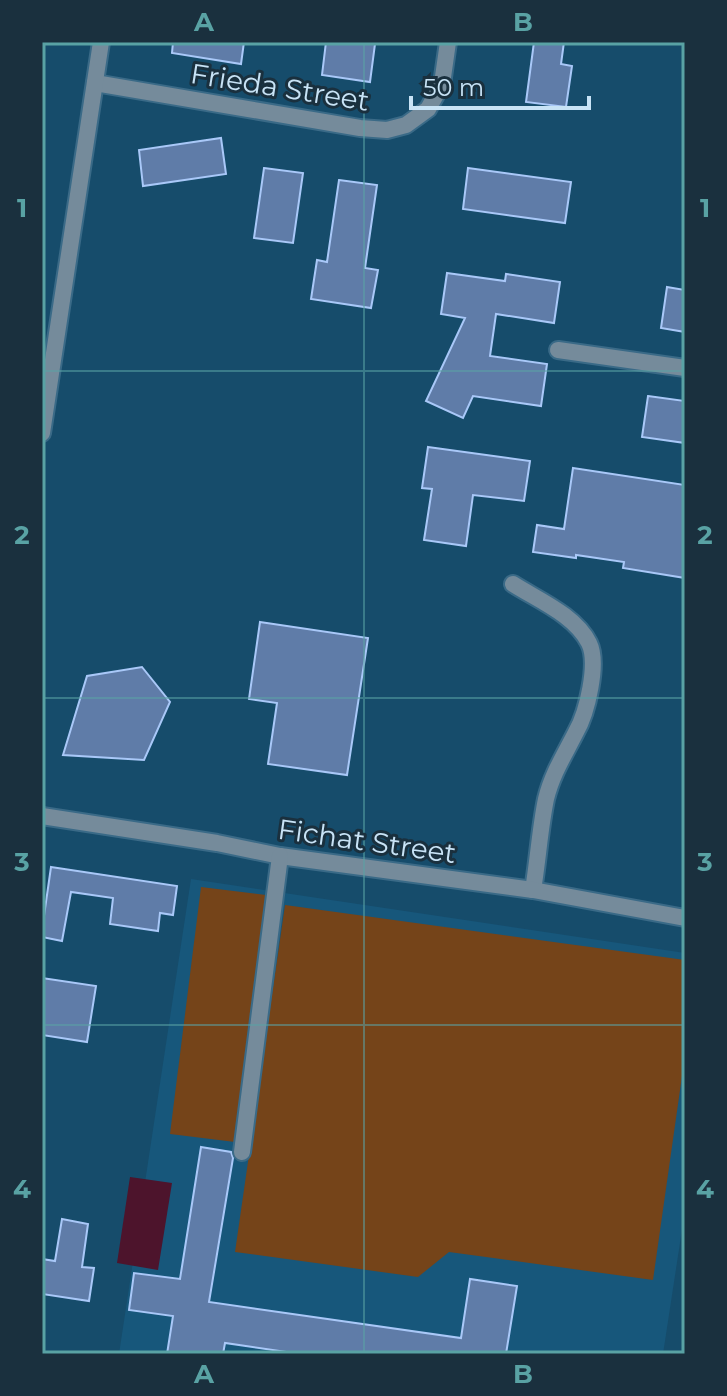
<svg xmlns="http://www.w3.org/2000/svg" width="727" height="1396" font-family="Montserrat,sans-serif">
  <style>
    .built { fill: #17577b }
    .green { fill: #754419 }
    .water { fill: #4d142c }
    .building { fill: #5f7ca8; stroke: #a9c8f8; stroke-width: 2 }
    .lines { fill: none; stroke-linecap: round; stroke-linejoin: round }
    .minor-casing { stroke: #3a6a87; stroke-width: 20 }
    .minor { stroke: #758b9b; stroke-width: 16 }
    .grid { fill: none; stroke: #59a2a4; stroke-width: 2; stroke-opacity: 0.55 }
    .labels { text-anchor: middle; stroke-width: 6; stroke-linejoin: round; paint-order: stroke }
    .street-label { font-size: 28px; fill: #c8e3f6; stroke: #1a303e }
    .neatline { fill: none; stroke: #59a2a4; stroke-width: 3 }
    .grid-label { font-size: 26px; text-anchor: middle; font-weight: bold; fill: #59a2a4 }
  </style>
  <rect width="100%" height="100%" fill="#164c6b"/>
  <polygon class="built" points="191,879 685,953 685,1210 663,1354 119,1354"/>
  <g class="green">
    <polygon points="201,887 266,895 235,1142 170,1134"/>
    <polygon points="285,905 685,960 685,1055 653,1280 449,1252 418,1277 235,1252"/>
  </g>
  <polygon class="water" points="130,1177 172,1183 158,1270 117,1263"/>
  <g class="building">
    <polygon points="173,42 244,42 241,64 172,53"/>
    <polygon points="326,42 375,44 370,82 322,75"/>
    <polygon points="534,42 564,42 561,64 572,66 566,107 526,102"/>
    <polygon points="221,138 226,174 143,186 139,150"/>
    <polygon points="264,168 303,173 293,243 254,238"/>
    <polygon points="468,168 571,182 565,223 463,209"/>
    <polygon points="339,180 377,185 365,268 378,270 371,308 311,299 317,260 327,262"/>
    <polygon points="447,273 505,281 506,274 560,282 554,323 496,314 490,356 547,364 541,406 473,396 463,418 426,401 465,318 441,314"/>
    <polygon points="667,287 685,290 685,332 661,328"/>
    <polygon points="648,396 685,401 685,443 642,437"/>
    <polygon points="428,447 530,461 524,501 473,495 466,546 424,540 432,489 422,488"/>
    <polygon points="573,468 685,485 685,578 623,568 624,562 576,555 576,558 533,552 537,525 564,529"/>
    <polygon points="260,622 368,638 347,775 268,764 277,703 249,699"/>
    <polygon points="142,667 170,702 144,760 63,755 87,676"/>
    <polygon points="51,867 177,886 173,915 160,913 158,931 110,924 113,898 71,892 62,941 42,937 42,915 44,916"/>
    <polygon points="42,978 96,986 87,1042 42,1035"/>
    <polygon points="201,1147 231,1152 233,1158 209,1302 461,1338 470,1279 517,1286 506,1354 300,1354 225,1343 223,1354 167,1354 173,1316 129,1310 134,1273 180,1279"/>
    <polygon points="62,1219 88,1224 82,1267 94,1268 89,1301 42,1294 42,1259 55,1261"/>
  </g>
  <g class="lines">
    <g class="minor-casing">
      <g id="minor">
        <polyline points="95,83 360,128 387,130 406,125 428,109 442,84 448,42"/>
        <polyline points="558,350 685,368"/>
        <polyline points="42,433 101,42"/>
        <path d="M513,584C538,600 575,615 589,643C599,663 587,713 576,732C565,754 552,774 546,799C540,828 538,860 533,890"/>
        <polyline points="42,816 217,843 280,856 533,890 685,918"/>
        <polyline points="242,1152 280,856"/>
      </g>
    </g>
    <use href="#minor" class="minor"/>
  </g>
  <path class="grid" d="M364,42V1354M42,371H685M42,698H685M42,1025H685"/>
  <g class="labels">
    <g class="street-label">
      <text transform="translate(280 87) rotate(9)" y="10">Frieda Street</text>
      <text transform="translate(367 841) rotate(8)" y="10">Fichat Street</text>
    </g>
  </g>
  <rect width="727" height="1396" fill="none" stroke="#1a303e" stroke-width="88"/>
  <path d="M411 96v12h178v-12" fill="none" stroke="#c8e3f6" stroke-width="4"/>
  <text x="423" y="96" font-size="24" fill="#c8e3f6" stroke="#1a303e" stroke-width="6" paint-order="stroke">50 m</text>
  <rect x="44" y="44" width="639" height="1308" class="neatline"/>
  <g class="grid-label">
    <text x="204" y="31">A</text>
    <text x="523" y="31">B</text>
    <text x="22" y="217">1</text>
    <text x="705" y="217">1</text>
    <text x="22" y="544">2</text>
    <text x="705" y="544">2</text>
    <text x="22" y="871">3</text>
    <text x="705" y="871">3</text>
    <text x="22" y="1198">4</text>
    <text x="705" y="1198">4</text>
    <text x="204" y="1383">A</text>
    <text x="523" y="1383">B</text>
  </g>
</svg>
